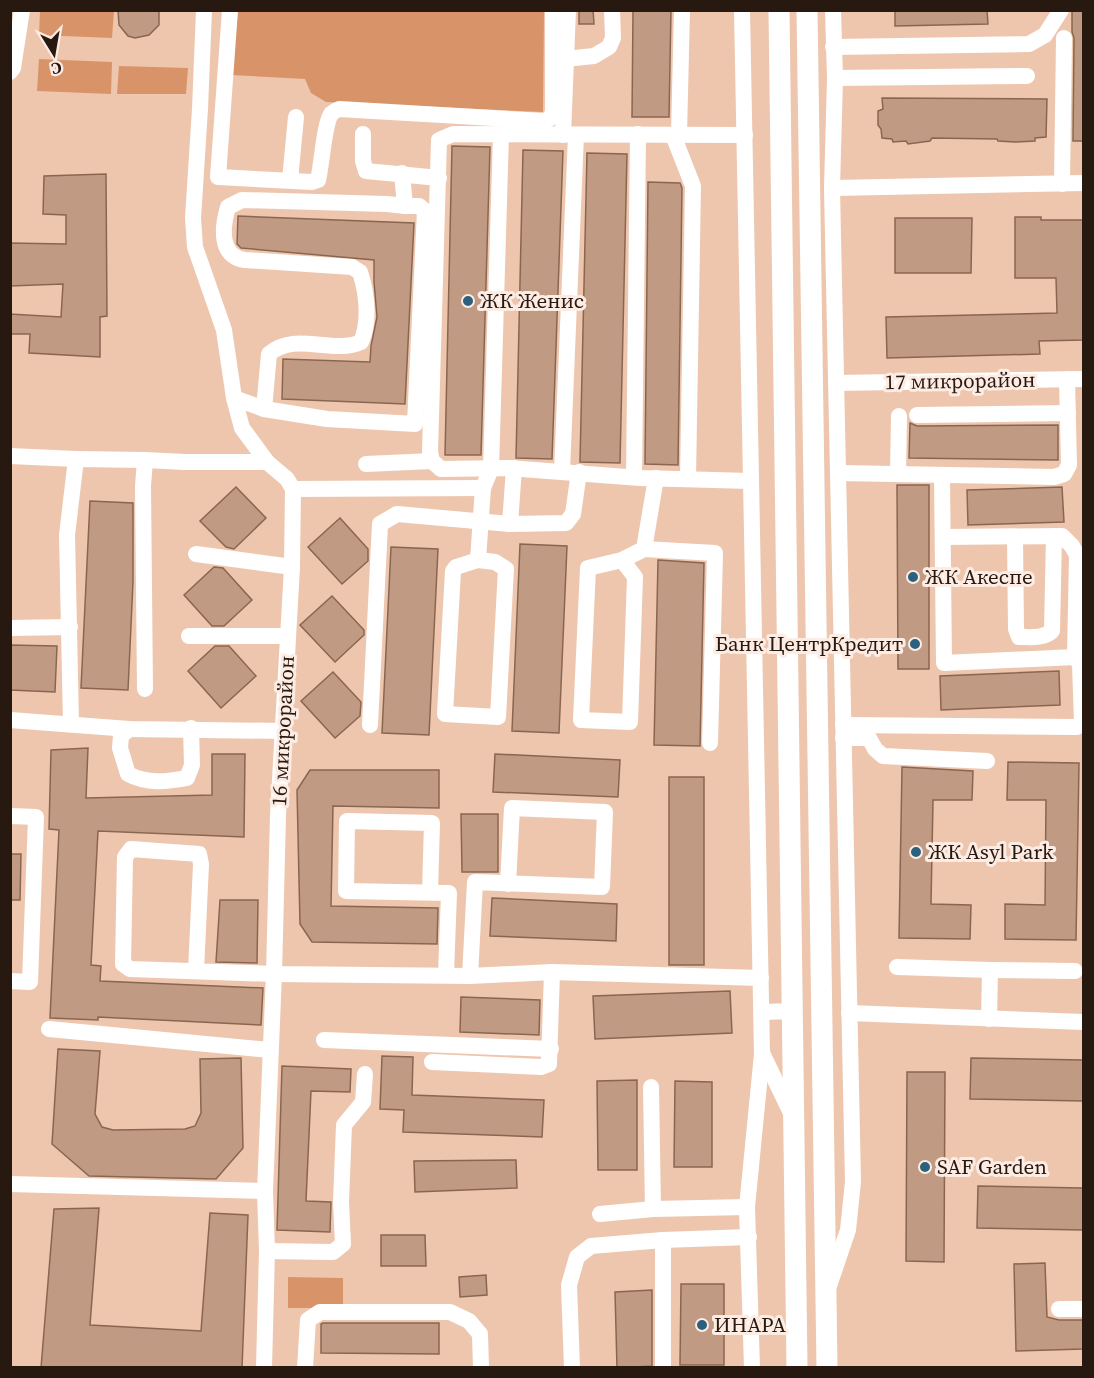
<svg xmlns="http://www.w3.org/2000/svg" width="1094" height="1378" font-family="'Source Serif 4',serif">
  <style>
    .green { fill: #d89468 }
    .building { fill: #c09a83; stroke: #8a6651; stroke-width: 1.5 }
    .lines { fill: none; stroke-linecap: round; stroke-linejoin: round }
    .minor { stroke: #fff; stroke-width: 16 }
    .major { stroke: #fff; stroke-width: 21 }
    .poi-dot { fill: #2b617c; stroke: #fdece3; stroke-width: 2 }
    .labels { text-anchor: middle; stroke-width: 6; stroke-linejoin: round; paint-order: stroke }
    .poi-label { font-size: 21px; fill: #281910; stroke: #fdece3; text-anchor: start }
    .street-label { font-size: 21px; fill: #281910; stroke: #fdece3 }
  </style>
  <rect width="100%" height="100%" fill="#eec6ae"/>
  <g class="green">
    <polygon points="516,10 544,12 543,112 326,102 311,93 305,79 231,75 238,11"/>
    <polygon points="40,11 114,11 112,38 39,35"/>
    <polygon points="39,59 112,62 111,94 37,91"/>
    <polygon points="119,66 188,68 186,94 117,94"/>
    <polygon points="288,1277 343,1278 343,1308 288,1308"/>
  </g>
  <g class="building">
    <polygon points="118,10 159,10 159,25 149,35 135,38 128,36 119,25"/>
    <polygon points="579,10 593,10 594,24 579,24"/>
    <polygon points="633,10 671,10 669,117 632,117"/>
    <polygon points="895,10 987,10 988,24 895,26"/>
    <polygon points="1072,10 1083,10 1083,141 1073,141 1074,38 1072,32"/>
    <polygon points="882,98 1047,99 1046,137 1035,138 1035,141 1015,142 998,141 997,139 932,138 930,141 908,144 906,141 893,142 892,139 882,138 881,129 878,125 878,111 883,109"/>
    <polygon points="452,146 490,147 481,455 445,455"/>
    <polygon points="523,150 563,151 552,459 516,458"/>
    <polygon points="587,153 627,154 620,463 580,462"/>
    <polygon points="106,174 107,316 100,317 100,357 29,353 30,334 10,334 10,314 61,317 63,284 10,286 10,243 66,244 66,215 43,214 44,176"/>
    <polygon points="648,182 680,183 682,188 678,465 645,464"/>
    <polygon points="238,216 414,223 405,404 282,399 283,359 370,362 371,346 377,317 374,282 374,260 241,248 237,244"/>
    <polygon points="1015,217 1041,217 1041,220 1083,220 1083,340 1039,341 1040,354 887,358 886,317 1057,313 1056,278 1015,278"/>
    <polygon points="895,218 972,218 971,273 895,273"/>
    <polygon points="910,423 917,426 1058,425 1058,460 909,458"/>
    <polygon points="897,485 929,485 929,669 898,669"/>
    <polygon points="236,487 266,518 234,549 226,547 200,521"/>
    <polygon points="1062,487 1064,522 968,525 967,490"/>
    <polygon points="90,501 133,503 133,582 128,690 81,688"/>
    <polygon points="340,518 368,549 368,561 342,584 308,547"/>
    <polygon points="520,544 567,546 559,733 512,731"/>
    <polygon points="391,547 438,549 429,735 382,733"/>
    <polygon points="658,560 704,563 700,746 654,745"/>
    <polygon points="214,567 223,568 252,600 224,626 212,626 184,595"/>
    <polygon points="332,596 364,630 364,635 335,662 300,625"/>
    <polygon points="10,645 57,646 55,692 10,690"/>
    <polygon points="215,646 229,646 256,676 221,708 188,671"/>
    <polygon points="1059,671 1060,705 941,710 940,676"/>
    <polygon points="333,672 361,702 360,716 335,738 301,701"/>
    <polygon points="88,748 86,798 212,795 212,754 245,754 244,837 98,831 91,965 101,966 100,981 263,988 261,1025 98,1017 98,1020 50,1018 59,830 49,829 51,750"/>
    <polygon points="495,754 620,760 618,797 493,792"/>
    <polygon points="1008,762 1079,763 1076,940 1005,939 1005,904 1045,905 1046,800 1007,800"/>
    <polygon points="902,767 973,771 972,800 933,800 931,904 971,905 970,939 899,938"/>
    <polygon points="310,770 439,770 439,808 333,806 331,906 438,908 437,944 312,942 300,924 297,790"/>
    <rect x="669" y="777" width="35" height="188"/>
    <polygon points="461,814 498,814 498,872 462,872"/>
    <polygon points="10,854 21,854 20,900 10,900"/>
    <polygon points="492,898 617,904 616,941 490,936"/>
    <polygon points="220,900 258,900 257,963 216,962"/>
    <polygon points="730,991 732,1033 595,1039 593,996"/>
    <polygon points="461,997 540,1000 539,1035 460,1032"/>
    <polygon points="58,1049 100,1051 95,1114 102,1127 113,1130 185,1129 195,1126 201,1113 200,1059 241,1058 243,1148 216,1179 89,1176 52,1144"/>
    <polygon points="382,1056 413,1057 412,1095 544,1100 542,1137 403,1132 404,1110 380,1109"/>
    <polygon points="971,1058 1083,1060 1083,1101 970,1099"/>
    <polygon points="282,1066 351,1069 350,1092 311,1091 306,1201 331,1202 330,1232 277,1230"/>
    <polygon points="907,1072 945,1072 944,1262 906,1261"/>
    <polygon points="637,1080 637,1170 598,1170 597,1081"/>
    <polygon points="675,1081 712,1082 712,1167 674,1167"/>
    <polygon points="516,1160 517,1188 415,1192 414,1161"/>
    <polygon points="978,1186 1083,1188 1083,1230 977,1228"/>
    <polygon points="99,1208 90,1325 201,1331 210,1213 248,1215 242,1368 41,1368 54,1209"/>
    <polygon points="381,1235 425,1235 426,1266 381,1266"/>
    <polygon points="1045,1263 1047,1317 1059,1320 1083,1320 1083,1349 1016,1351 1014,1264"/>
    <polygon points="486,1275 487,1295 460,1297 459,1277"/>
    <polygon points="681,1284 724,1284 724,1365 680,1365"/>
    <polygon points="652,1290 652,1366 617,1368 615,1292"/>
    <polygon points="323,1323 439,1323 439,1354 321,1353 321,1324"/>
  </g>
  <g class="lines">
    <g class="minor">
      <polyline points="204,10 200,109 193,218 195,247 224,330 234,398 242,428 267,462 287,479 293,489"/>
      <path d="M230,10L218,177L312,182L318,180C322,164 324,125 331,114C333,112 336,110 339,109L544,121L551,118L553,111V10"/>
      <polyline points="742,10 762,1054 747,1207 752,1368"/>
      <polyline points="833,47 1029,44 1045,35 1061,10"/>
      <polyline points="565,59 594,56 609,47 613,38 612,10"/>
      <polyline points="10,72 13,68 22,10"/>
      <polyline points="835,78 1027,76"/>
      <polyline points="363,134 363,161 366,171 439,178"/>
      <polyline points="563,135 568,10"/>
      <polyline points="673,135 693,186 688,478"/>
      <polyline points="679,135 682,10"/>
      <polyline points="745,135 453,134 439,140 430,452 432,461 441,469 508,468 640,478 751,481"/>
      <polyline points="290,180 296,117"/>
      <polyline points="1062,184 1064,38"/>
      <polyline points="832,188 1084,183"/>
      <polyline points="836,383 1084,379"/>
      <path d="M234,398L264,409L269,354C295,331 332,355 361,342C370,322 367,293 360,272L352,267L245,260C219,257 222,227 228,207L242,200L387,204L405,206L402,173"/>
      <polyline points="264,409 327,419 415,424 425,211 419,206 405,206"/>
      <polyline points="917,415 1068,413"/>
      <polyline points="10,456 76,459 67,535 71,724"/>
      <polyline points="76,459 145,460"/>
      <polyline points="366,464 432,461"/>
      <polyline points="514,468 510,524 566,523 573,514 579,472"/>
      <polyline points="562,471 576,135"/>
      <polyline points="838,473 1054,477 1064,474 1069,465 1067,379"/>
      <polyline points="898,474 899,416"/>
      <polyline points="634,477 638,134"/>
      <polyline points="293,489 483,488"/>
      <polyline points="943,537 1062,536 1072,546 1077,555 1075,657"/>
      <path d="M1015,537L1016,629L1019,637C1030,637 1043,639 1052,631L1054,536"/>
      <polyline points="644,549 715,553 710,743"/>
      <polyline points="196,554 292,567"/>
      <polyline points="478,560 483,488 491,469 501,134"/>
      <polygon points="478,560 495,562 506,569 498,717 445,714 453,571 456,567"/>
      <polyline points="622,560 588,568 581,720 630,722 635,577 622,560 644,549 656,478"/>
      <polyline points="10,628 70,627"/>
      <polyline points="189,636 288,636"/>
      <polyline points="145,689 143,486 145,460 185,462 267,462"/>
      <polyline points="10,720 129,729 283,731"/>
      <polyline points="370,725 380,524 397,514 510,524"/>
      <polyline points="843,725 1077,727 1082,723 1080,664 1075,657 944,663 942,476"/>
      <path d="M129,729L121,736L120,748L128,774C147,784 166,782 187,778L192,765L191,728"/>
      <polyline points="843,738 869,738 875,749 883,756 987,761"/>
      <polyline points="10,816 36,817 30,982 10,981"/>
      <polyline points="430,892 432,823 347,821 346,891 449,893 446,974"/>
      <polyline points="897,967 990,970 989,1019"/>
      <polyline points="990,970 1075,971"/>
      <polyline points="196,971 201,864 199,854 131,849 125,857 123,964 130,969 274,974 470,976 552,972 761,978"/>
      <polyline points="470,976 475,882 602,887 605,812 512,808 508,884"/>
      <polyline points="762,1012 793,1011"/>
      <polyline points="849,1013 1084,1022"/>
      <polyline points="49,1029 270,1050"/>
      <polyline points="324,1040 551,1049"/>
      <polyline points="763,1055 792,1115"/>
      <polyline points="432,1062 541,1067 549,1064 552,972"/>
      <polyline points="651,1087 653,1209"/>
      <polyline points="10,1184 265,1191"/>
      <polyline points="600,1214 653,1209 747,1207"/>
      <polyline points="663,1240 663,1368"/>
      <polyline points="267,1251 333,1252 343,1244 341,1202 344,1125 363,1102 365,1074"/>
      <polyline points="829,1286 848,1230 853,1182 832,188 835,78 833,10"/>
      <polyline points="1059,1309 1084,1309"/>
      <polyline points="264,1368 267,1251 265,1191 274,974 278,815 292,567 293,489"/>
      <polyline points="305,1368 308,1320 320,1312 450,1312 469,1321 480,1334 481,1368"/>
      <polyline points="572,1368 569,1285 577,1257 591,1246 663,1240 749,1237"/>
    </g>
    <g class="major">
      <polyline points="779,10 797,1368"/>
      <polyline points="807,10 827,1368"/>
    </g>
  </g>
  <g class="poi-dot">
    <circle cx="468" cy="301" r="6"/>
    <circle cx="913" cy="577" r="6"/>
    <circle cx="915" cy="644" r="6"/>
    <circle cx="916" cy="852" r="6"/>
    <circle cx="925" cy="1167" r="6"/>
    <circle cx="702" cy="1325" r="6"/>
  </g>
  <g class="labels">
    <g class="poi-label">
      <text x="480" y="308">ЖК Женис</text>
      <text x="925" y="584">ЖК Акеспе</text>
      <text x="903" y="651" text-anchor="end">Банк ЦентрКредит</text>
      <text x="928" y="859">ЖК Asyl Park</text>
      <text x="937" y="1174">SAF Garden</text>
      <text x="714" y="1332">ИНАРА</text>
    </g>
    <g class="street-label">
      <text transform="translate(960 381) rotate(-1)" y="7">17 микрорайон</text>
      <text transform="translate(283 731) rotate(-87)" y="7">16 микрорайон</text>
    </g>
  </g>
  <rect width="1094" height="1378" fill="none" stroke="#281910" stroke-width="24"/>
  <g transform="translate(54 54) rotate(169)" stroke="#fdece3" stroke-width="4.5" paint-order="stroke">
  <path d="M0-4.5L10 22L0 15L-10 22Z" fill="#281910"/>
  <text y="-9" font-size="16" font-weight="bold" text-anchor="middle" fill="#281910">С</text>
  </g>
</svg>
